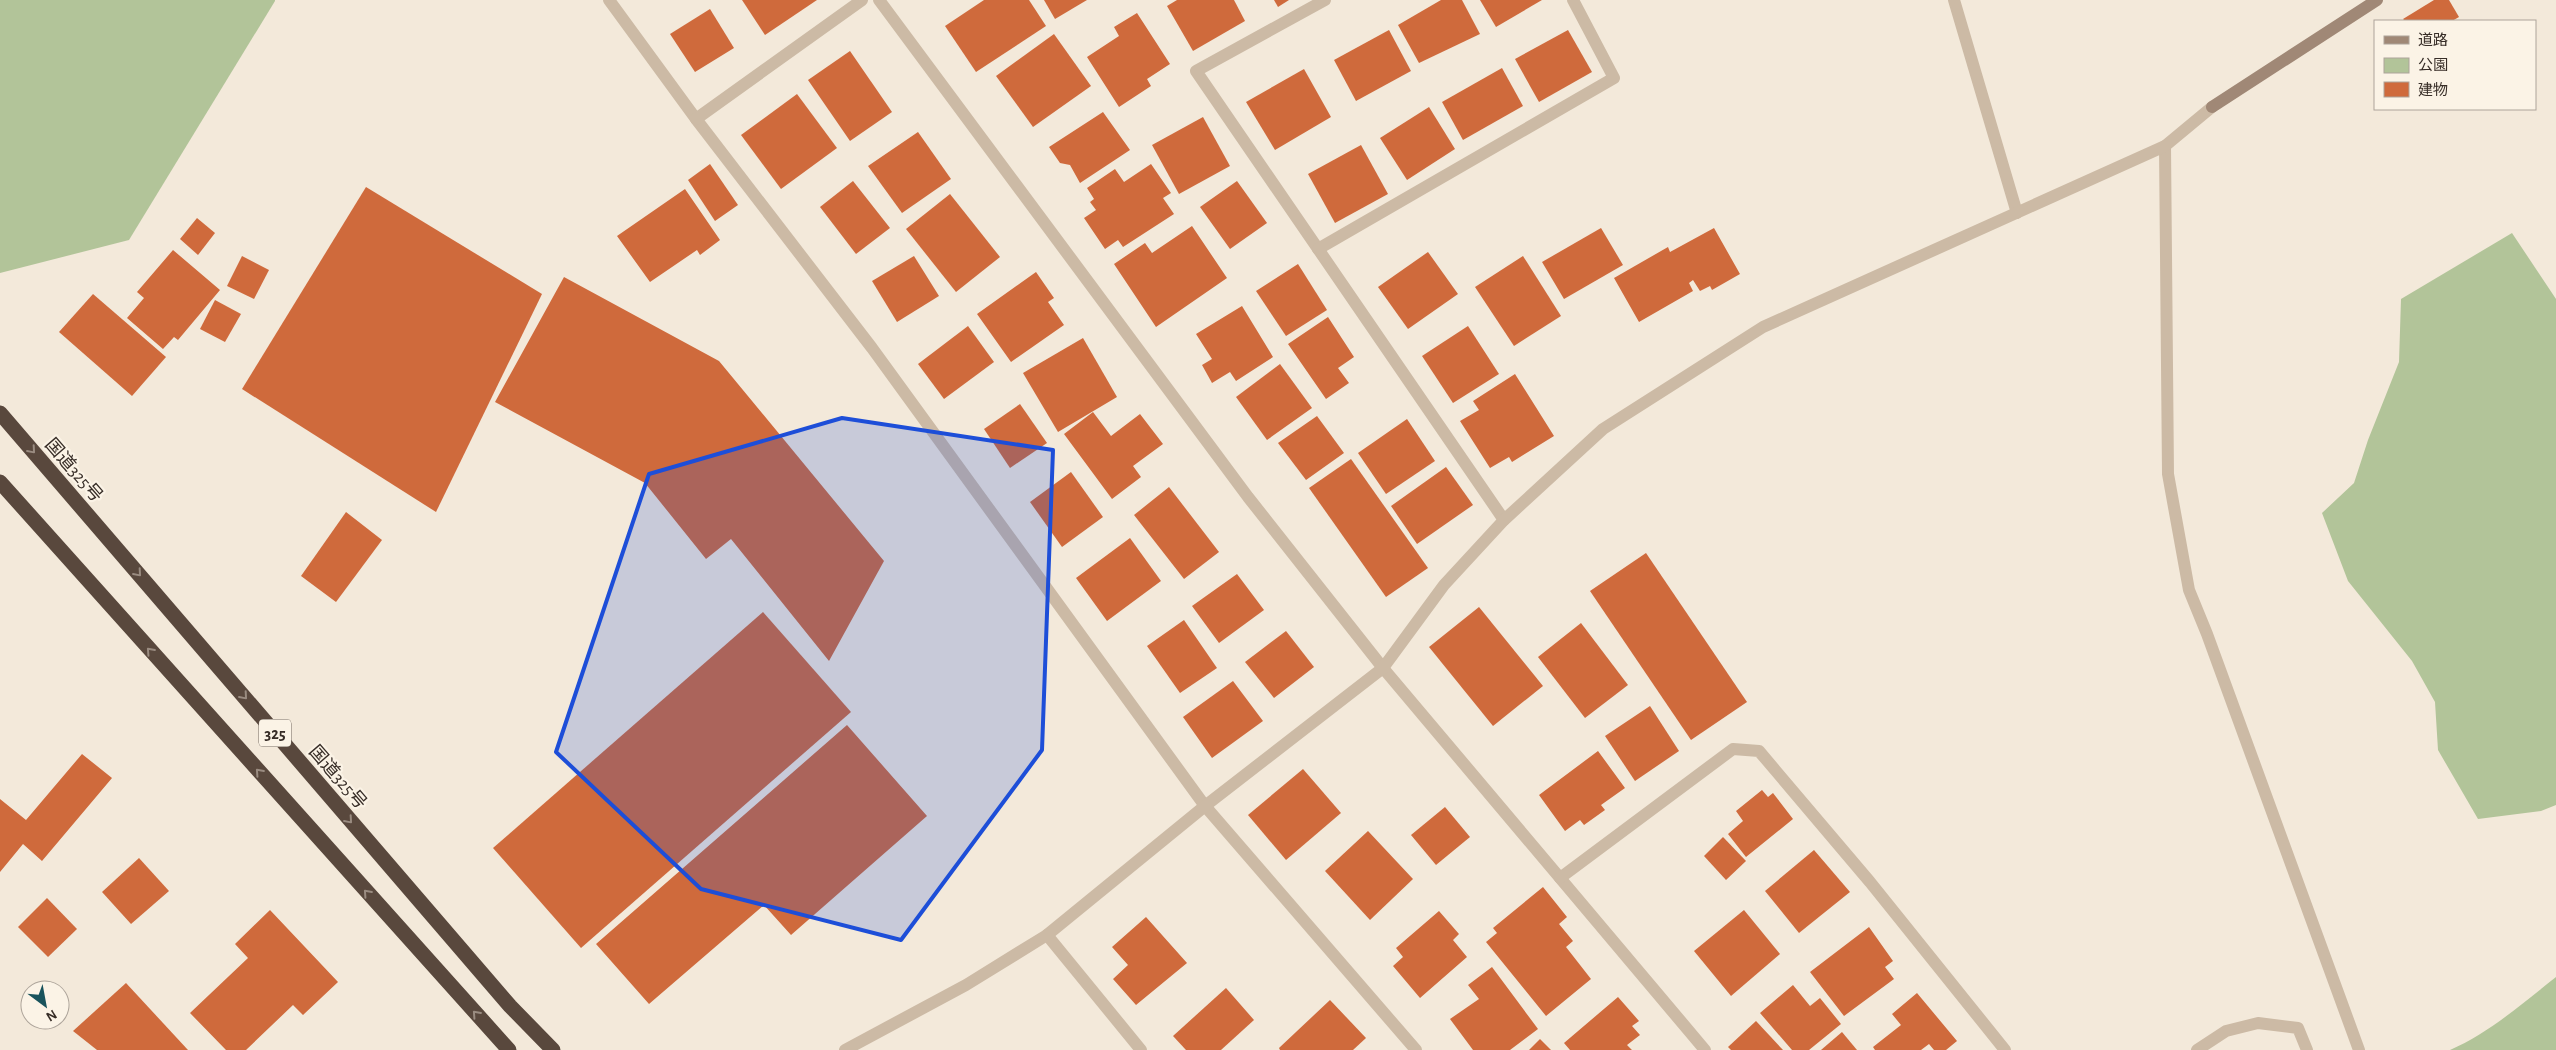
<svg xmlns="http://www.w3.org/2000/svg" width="2556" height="1050" font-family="'Alegreya Sans','Noto Sans JP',sans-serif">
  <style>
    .green { fill: #b2c499 }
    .building { fill: #cf6a3c }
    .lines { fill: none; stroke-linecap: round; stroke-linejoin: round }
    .street { stroke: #ccbaa5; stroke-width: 12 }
    .secondary { stroke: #a08876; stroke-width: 12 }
    .highway { stroke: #59483d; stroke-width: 15 }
    .oneway { stroke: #9a8c81 }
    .marked { fill: #1d4ed8; fill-opacity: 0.2; stroke: #1d4ed8; stroke-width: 4; stroke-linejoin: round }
    .labels { text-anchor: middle; stroke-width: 4.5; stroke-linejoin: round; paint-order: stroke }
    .shield { fill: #fbf3e6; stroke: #726860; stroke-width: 1 }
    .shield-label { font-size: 16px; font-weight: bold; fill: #372d27 }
    .street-label { font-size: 18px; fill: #372d27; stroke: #fbf3e6 }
  </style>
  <rect width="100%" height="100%" fill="#f3e9da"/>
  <g class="green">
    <polygon points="0,0 275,0 275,1 129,240 0,273"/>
    <polygon points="2512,233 2556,299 2556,805 2541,811 2478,819 2438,750 2435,702 2412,661 2348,581 2322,513 2354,483 2368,440 2399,362 2401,299"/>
    <path d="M2556,977V1050H2450C2489,1033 2523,1003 2556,977Z"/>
  </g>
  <g class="building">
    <polygon points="742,0 817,0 765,35"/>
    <polygon points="984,0 1029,0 1046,26 976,72 945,26"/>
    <polygon points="1044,0 1087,0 1055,19"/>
    <polygon points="1177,0 1234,0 1245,21 1193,51 1167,6"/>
    <polygon points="1274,0 1289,0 1278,7"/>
    <polygon points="1441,0 1462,0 1480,34 1419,63 1398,25"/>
    <polygon points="1480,0 1542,0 1496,27"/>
    <polygon points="2434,0 2449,0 2459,17 2452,21 2405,21 2403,19"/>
    <polygon points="710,9 734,48 695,72 670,34"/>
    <polygon points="1137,13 1170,64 1147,79 1151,86 1119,107 1087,57 1119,36 1114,27"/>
    <polygon points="1389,30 1411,71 1356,101 1334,60"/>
    <polygon points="1568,30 1592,72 1539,102 1515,59"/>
    <polygon points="1054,34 1091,86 1033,127 996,76"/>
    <polygon points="850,51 892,112 850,141 808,80"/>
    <polygon points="1502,68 1523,106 1463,140 1442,102"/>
    <polygon points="1304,69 1331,117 1275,150 1246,102"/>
    <polygon points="797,94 837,148 781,189 741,135"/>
    <polygon points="1429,107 1455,149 1407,180 1380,138"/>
    <polygon points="1103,112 1130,150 1080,183 1070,165 1060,163 1049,147"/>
    <polygon points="1203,117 1230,166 1179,194 1152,145"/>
    <polygon points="918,132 951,179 902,213 868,166"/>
    <polygon points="1361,145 1388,194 1335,223 1308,174"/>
    <polygon points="710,164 738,205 715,221 688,180"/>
    <polygon points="1151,164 1171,193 1163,198 1174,214 1123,247 1118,240 1105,249 1084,218 1096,210 1090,202 1094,199 1087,188 1115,169 1124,182"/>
    <polygon points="853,181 890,228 856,254 820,207"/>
    <polygon points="1237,181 1267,223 1230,249 1200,207"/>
    <polygon points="366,187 542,294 436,512 242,389"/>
    <polygon points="685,189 720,240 700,255 697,250 650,282 617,236"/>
    <polygon points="950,194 1000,257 956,292 906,229"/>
    <polygon points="197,218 215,233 198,255 180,239"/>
    <polygon points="1192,226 1227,278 1156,327 1114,264 1145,243 1152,253"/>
    <polygon points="1601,228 1623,265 1564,299 1542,262"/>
    <polygon points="1714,228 1740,274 1712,290 1710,286 1700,291 1693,280 1689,283 1693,291 1639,322 1614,278 1668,247 1670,252"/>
    <polygon points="173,250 220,290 178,340 174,337 163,349 127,318 144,298 137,292"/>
    <polygon points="1428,252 1458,294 1408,329 1378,287"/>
    <polygon points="242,256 269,270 254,299 227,286"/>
    <polygon points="914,256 939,296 897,322 872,281"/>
    <polygon points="1523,256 1561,316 1514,346 1475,287"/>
    <polygon points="1298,264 1327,310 1286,336 1256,291"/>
    <polygon points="1036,272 1054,298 1048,302 1064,325 1011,362 977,314"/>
    <polygon points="564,277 719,361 884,561 829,661 731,539 706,559 645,483 495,402"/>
    <polygon points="93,294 166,357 132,396 59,332"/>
    <polygon points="215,300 241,314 225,342 200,329"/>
    <polygon points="1242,306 1273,357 1236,381 1230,372 1212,383 1202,365 1212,359 1196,334"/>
    <polygon points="1328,317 1354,357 1338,368 1349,383 1326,399 1288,344"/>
    <polygon points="968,326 994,362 944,399 918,364"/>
    <polygon points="1468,326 1499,374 1453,403 1422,356"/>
    <polygon points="1083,338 1117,397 1058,432 1023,373"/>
    <polygon points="1280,364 1312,408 1267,440 1236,397"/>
    <polygon points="1515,374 1554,436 1512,462 1509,457 1490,468 1460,421 1479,410 1473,401"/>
    <polygon points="1020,404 1047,443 1010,468 984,429"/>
    <polygon points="1093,412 1111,436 1140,414 1163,444 1133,466 1141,477 1112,499 1064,434"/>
    <polygon points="1317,416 1344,453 1306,480 1278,443"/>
    <polygon points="1407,419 1435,461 1386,494 1358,453"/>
    <polygon points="1351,459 1428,568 1386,597 1309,488"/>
    <polygon points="1446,467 1473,505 1417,544 1391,506"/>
    <polygon points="1071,472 1103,517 1062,547 1030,502"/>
    <polygon points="1169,487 1219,552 1184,579 1134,515"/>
    <polygon points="346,512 382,540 336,602 301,576"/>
    <polygon points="1130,538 1161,581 1107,621 1076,578"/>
    <polygon points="1646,553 1747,702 1691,740 1590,591"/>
    <polygon points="1237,574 1264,610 1219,643 1192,606"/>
    <polygon points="1479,607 1543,686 1493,726 1429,647"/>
    <polygon points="763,612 851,712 581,948 493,848"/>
    <polygon points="1184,620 1217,668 1180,693 1147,646"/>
    <polygon points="1581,623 1628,685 1585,718 1538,657"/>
    <polygon points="1286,631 1314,667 1274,698 1245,662"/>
    <polygon points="1233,681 1263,721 1212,758 1183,717"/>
    <polygon points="1650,706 1679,751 1635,781 1605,736"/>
    <polygon points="847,725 927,816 791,935 764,905 649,1004 596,944"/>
    <polygon points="1598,751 1625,788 1601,805 1605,810 1584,825 1580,820 1565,831 1539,795"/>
    <polygon points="82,754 112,778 42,861 23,844 0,872 0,799 26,820"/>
    <polygon points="1303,769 1341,813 1286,860 1248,815"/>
    <polygon points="1762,790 1768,797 1773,793 1793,819 1746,857 1728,834 1743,821 1736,811"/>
    <polygon points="1445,807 1470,837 1436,865 1411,835"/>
    <polygon points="1368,831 1413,879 1370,920 1325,871"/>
    <polygon points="1723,837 1746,861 1726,880 1704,856"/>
    <polygon points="1814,850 1850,892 1799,933 1765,891"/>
    <polygon points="139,858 169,891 131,924 102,892"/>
    <polygon points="1543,887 1567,917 1559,924 1573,941 1566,947 1591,979 1546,1016 1486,942 1497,933 1493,928"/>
    <polygon points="47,898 77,929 48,957 18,927"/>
    <polygon points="270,910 338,982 303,1015 293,1005 246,1050 226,1050 190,1013 248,958 235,944"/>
    <polygon points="1744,910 1780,954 1731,996 1694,951"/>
    <polygon points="1439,911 1459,934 1453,940 1467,957 1420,998 1393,966 1403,957 1396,948"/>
    <polygon points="1146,917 1187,963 1136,1005 1113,979 1128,965 1112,947"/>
    <polygon points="1869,927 1893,961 1885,967 1894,979 1844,1016 1810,972"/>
    <polygon points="1492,967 1538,1029 1510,1050 1473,1050 1450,1019 1479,999 1468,985"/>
    <polygon points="126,983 188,1050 97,1050 73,1031"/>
    <polygon points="1793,985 1810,1006 1820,998 1841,1024 1809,1050 1792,1050 1760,1013"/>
    <polygon points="1226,988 1254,1020 1221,1050 1186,1050 1173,1036"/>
    <polygon points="1917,993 1957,1041 1946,1050 1934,1050 1929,1044 1921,1050 1875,1050 1873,1047 1901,1025 1892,1014"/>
    <polygon points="1618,997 1639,1021 1632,1026 1640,1035 1627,1045 1632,1050 1570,1050 1564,1043"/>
    <polygon points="1330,1000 1366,1038 1353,1050 1280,1050 1279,1048"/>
    <polygon points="1756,1021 1783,1050 1731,1050 1728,1047"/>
    <polygon points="1842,1032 1857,1050 1821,1050"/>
    <polygon points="1540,1039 1551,1050 1529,1050"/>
  </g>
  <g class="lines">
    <g class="street">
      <polyline points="609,0 696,119 872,348 1205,806 1416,1050"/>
      <polyline points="879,0 1248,497 1383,668 1705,1050"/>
      <polyline points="1325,0 1196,71 1504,520"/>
      <polyline points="1954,0 2017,213"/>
      <polyline points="696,119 862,0"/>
      <polyline points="2165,146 2168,474 2189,590 2207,634 2359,1050"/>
      <polyline points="1318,249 1614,78 1573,0"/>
      <polyline points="1560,878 1733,749 1759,751 1870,882 2005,1050"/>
      <polyline points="1047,935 1141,1050"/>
      <polyline points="845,1050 966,985 1047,935 1205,806 1383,668 1444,585 1504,520 1603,429 1763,327 2165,146 2212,107"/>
      <polyline points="2197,1050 2226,1031 2258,1023 2298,1028 2307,1050"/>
    </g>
    <polyline class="secondary" points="2212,107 2377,0"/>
    <g class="highway">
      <polyline points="0,413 510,1006 553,1050"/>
      <polyline points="0,482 509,1050"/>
    </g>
  </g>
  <defs><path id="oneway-chevron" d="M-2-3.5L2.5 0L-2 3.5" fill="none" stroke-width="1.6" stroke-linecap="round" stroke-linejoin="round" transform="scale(1.25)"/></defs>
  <g class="oneway">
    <use href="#oneway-chevron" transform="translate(32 450) rotate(49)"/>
    <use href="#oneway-chevron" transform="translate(138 573) rotate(49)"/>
    <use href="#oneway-chevron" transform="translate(150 651) rotate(-132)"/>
    <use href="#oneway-chevron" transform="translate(244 696) rotate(49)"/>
    <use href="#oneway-chevron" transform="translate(259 772) rotate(-132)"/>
    <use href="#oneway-chevron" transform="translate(349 820) rotate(49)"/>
    <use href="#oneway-chevron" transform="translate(367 893) rotate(-132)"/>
    <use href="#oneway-chevron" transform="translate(476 1014) rotate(-132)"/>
  </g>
  <path class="marked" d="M842,418L1053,450L1042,750L901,940L701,889L556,752L649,474Z"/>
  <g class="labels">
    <rect class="shield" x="259" y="719.5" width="32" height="27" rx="4"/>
    <g class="shield-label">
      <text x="275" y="739">325</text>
    </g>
    <g class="street-label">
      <text transform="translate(74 470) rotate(49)" y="6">国道325号</text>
      <text transform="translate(338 777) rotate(49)" y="6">国道325号</text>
    </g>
  </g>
  <rect x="2374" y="20" width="162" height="90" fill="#fbf3e6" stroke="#ada49a"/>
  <rect x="2384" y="36" width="25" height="8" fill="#a08876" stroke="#ada49a"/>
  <text x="2418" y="45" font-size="15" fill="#372d27">道路</text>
  <rect x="2384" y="58" width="25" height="15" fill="#b2c499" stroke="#ada49a"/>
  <text x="2418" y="70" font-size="15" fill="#372d27">公園</text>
  <rect x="2384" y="82" width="25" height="15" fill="#cf6a3c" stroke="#ada49a"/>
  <text x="2418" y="95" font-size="15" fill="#372d27">建物</text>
  <g transform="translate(45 1005) rotate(148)"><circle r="24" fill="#fbf3e6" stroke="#ada49a"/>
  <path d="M0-4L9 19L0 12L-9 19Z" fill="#19535c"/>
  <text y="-8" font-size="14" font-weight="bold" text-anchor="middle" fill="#372d27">N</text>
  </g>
</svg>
